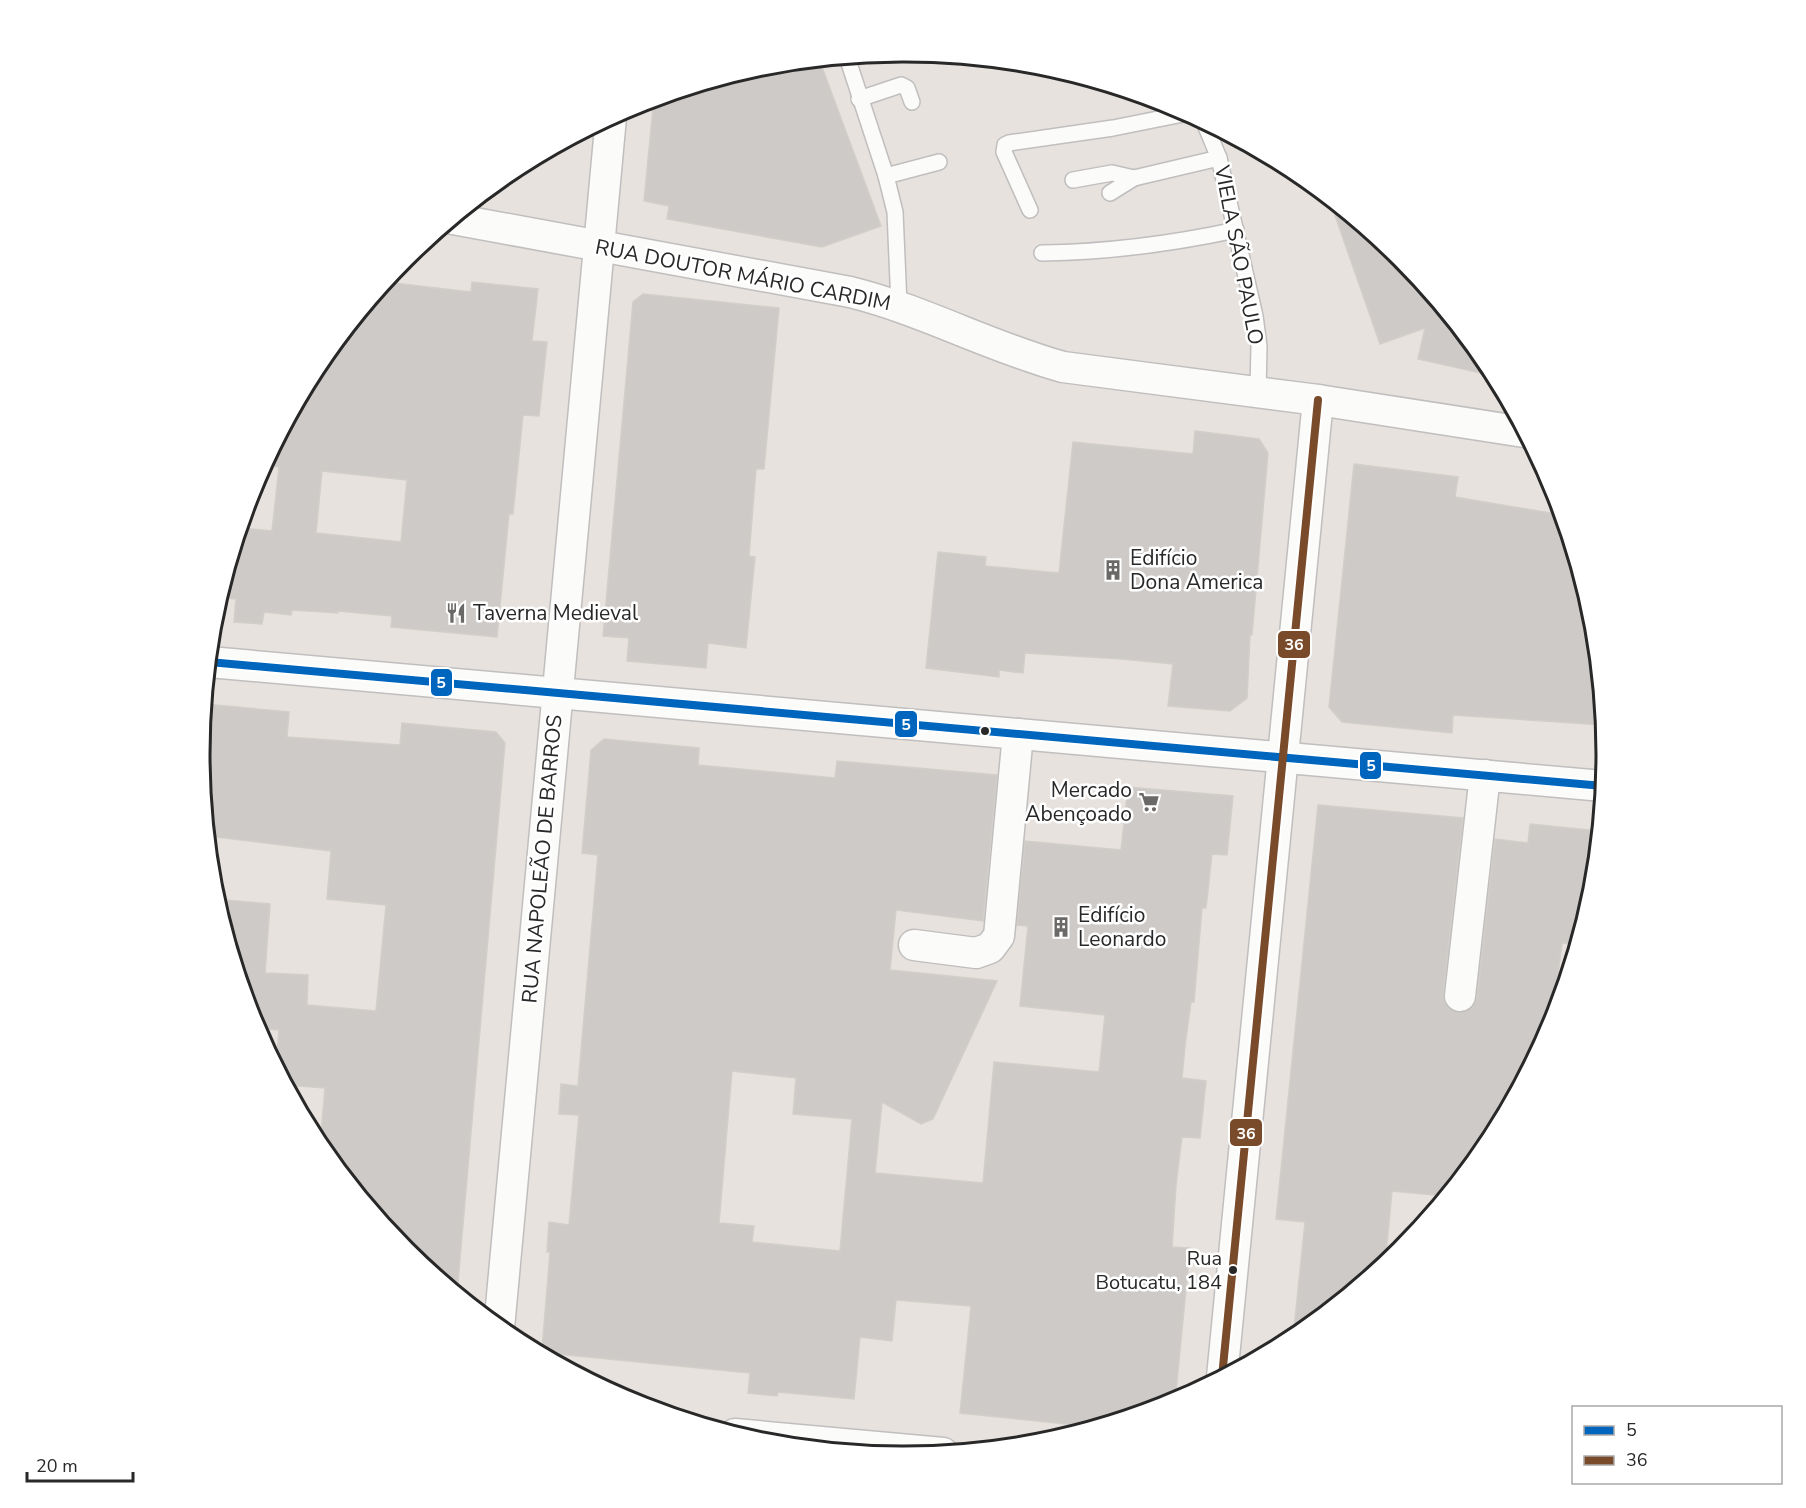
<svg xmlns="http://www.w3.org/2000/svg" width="1806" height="1508" font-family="'Nunito Sans',sans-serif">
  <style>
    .building { fill: #cecac7; stroke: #d2cec9; stroke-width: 1.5; fill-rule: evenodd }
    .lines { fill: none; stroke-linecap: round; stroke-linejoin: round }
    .lane-casing { stroke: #c0bebf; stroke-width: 18 }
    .street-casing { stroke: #c0bebf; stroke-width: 33 }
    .lane { stroke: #fbfbfa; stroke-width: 15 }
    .street { stroke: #fbfbfa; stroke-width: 30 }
    .bus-1-casing { stroke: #fff; stroke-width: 12 }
    .bus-2-casing { stroke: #fff; stroke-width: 12 }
    .bus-1 { stroke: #0065bd; stroke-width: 8 }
    .bus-2 { stroke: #7a4b2a; stroke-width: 8 }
    .bus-dot { fill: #282828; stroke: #fff; stroke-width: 2 }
    .labels { text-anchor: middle; stroke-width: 5; stroke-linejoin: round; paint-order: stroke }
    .bus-label { font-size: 20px; fill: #282828; stroke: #fff; text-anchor: end }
    .street-label { font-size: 21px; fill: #282828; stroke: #fff }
    .poi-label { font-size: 21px; fill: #282828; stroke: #fff; text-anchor: start }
    .rim { fill: none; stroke: #282828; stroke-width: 3 }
    .line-badge { stroke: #fff; stroke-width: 2 }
    .badge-label { font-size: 16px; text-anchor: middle; font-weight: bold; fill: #fff }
  </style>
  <rect width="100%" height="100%" fill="#e7e2dd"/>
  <g class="building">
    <polygon points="819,59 881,226 822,247 667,219 669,206 644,201 654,98 766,64"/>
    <polygon points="1329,198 1400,257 1488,364 1494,376 1418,359 1425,328 1380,344"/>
    <path d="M385,282L471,292L472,282L538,289L532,341L547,342L539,416L523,415L513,514H509L497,637L391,627L392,616L338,611V613L292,610L291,615L264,612L262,624L234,622L236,599L219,597L241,528L272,531L279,467L271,466L274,447L319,363ZM322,471L407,480L401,542L316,533Z"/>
    <polygon points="643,294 779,308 764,469 756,469 749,556 755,557 746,648 708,643 706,668 627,661 629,638 603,636 633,302"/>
    <polygon points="1195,431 1259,439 1268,453 1252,635 1250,635 1247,698 1230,711 1168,706 1173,664 1122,659 1025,653 1023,673 999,670 999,677 926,668 938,552 986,557 985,566 1059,573 1073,442 1193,454"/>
    <polygon points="1354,464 1458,477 1455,497 1562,515 1593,617 1603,725 1453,715 1452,733 1342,722 1329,707"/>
    <polygon points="205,704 289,712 287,737 400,745 402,723 496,732 505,743 457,1293 406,1251 320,1146 325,1088 287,1085 276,1066 279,1030 260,1028 260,1035 253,1023 216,899 270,904 265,973 308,975 307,1005 376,1011 386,905 327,899 331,851 208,836 200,754"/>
    <path d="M604,739L699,748L698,765L835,778L837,761L997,775L983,921L896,910L890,970L997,981L933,1119L921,1124L882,1102L875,1173L983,1183L994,1062L1099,1072L1105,1015L1020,1006L1028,926L1017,925L1025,841L1121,850L1128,787L1233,796L1227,855L1212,854L1206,908H1202L1194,1002H1191L1185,1046L1182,1078L1206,1081L1200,1138L1182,1137L1176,1185L1172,1247L1190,1248L1175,1402L1096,1427L960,1413L971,1306L896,1300L892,1341L860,1337L854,1399L778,1392L777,1396L748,1393L750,1373L547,1353L542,1350L550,1252H547L549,1222L569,1225L579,1115L559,1114L561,1084L578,1086L598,855L582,853L591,750ZM732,1071L796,1078L793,1114L852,1119L840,1251L752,1242L754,1226L719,1223Z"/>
    <polygon points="1318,805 1463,818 1443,994 1444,1002 1449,1009 1459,1013 1473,1007 1477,998 1495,839 1528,843 1530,824 1598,831 1592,891 1576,944 1562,943 1552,1023 1487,1145 1445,1196 1392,1191 1385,1264 1293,1339 1305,1222 1276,1219"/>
  </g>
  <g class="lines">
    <g class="lane-casing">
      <g id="lane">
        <polyline points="847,57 886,176 895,212 899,305"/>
        <polyline points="859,99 901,85 907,88 912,102"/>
        <polyline points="1204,122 1219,158 1255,316 1259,346 1258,392"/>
        <polyline points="886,176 939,162"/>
        <polyline points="1073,180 1112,173 1134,178 1219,158"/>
        <polyline points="1110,193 1134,178"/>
        <polyline points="1030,210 1004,152 1005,145 1009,143 1113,128 1188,113"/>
        <path d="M1042,253C1108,252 1171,244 1236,230"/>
      </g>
    </g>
    <g class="street-casing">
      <g id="street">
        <path d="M453,219L850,292C923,310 990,347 1063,367L1318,400L1524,432"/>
        <polyline points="209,662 1603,786"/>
        <polyline points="914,945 976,953 990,948 999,936 1018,734"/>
        <polyline points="1460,996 1485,775"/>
        <polyline points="499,1328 611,117"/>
        <polyline points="1222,1377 1318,400"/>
        <polyline points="735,1434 943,1453"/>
      </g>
    </g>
    <use href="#lane" class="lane"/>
    <use href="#street" class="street"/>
    <g class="bus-1-casing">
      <polyline id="bus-1" points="209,662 1603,786"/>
    </g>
    <g class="bus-2-casing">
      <polyline id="bus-2" points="1222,1377 1318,400"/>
    </g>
    <use href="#bus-1" class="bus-1"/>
    <use href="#bus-2" class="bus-2"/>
  </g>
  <defs>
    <g id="building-bare" transform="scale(1.62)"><path d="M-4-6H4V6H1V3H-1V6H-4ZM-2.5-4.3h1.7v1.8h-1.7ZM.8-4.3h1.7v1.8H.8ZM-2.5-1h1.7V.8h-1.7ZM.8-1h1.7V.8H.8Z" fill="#6b6967" stroke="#fff" stroke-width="2.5" paint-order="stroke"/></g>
    <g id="restaurant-bare" transform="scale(1.62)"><path d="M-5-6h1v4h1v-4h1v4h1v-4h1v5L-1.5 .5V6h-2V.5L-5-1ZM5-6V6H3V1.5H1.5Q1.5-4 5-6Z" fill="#6b6967" stroke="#fff" stroke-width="2.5" paint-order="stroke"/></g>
    <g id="supermarket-bare" transform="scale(1.62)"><path d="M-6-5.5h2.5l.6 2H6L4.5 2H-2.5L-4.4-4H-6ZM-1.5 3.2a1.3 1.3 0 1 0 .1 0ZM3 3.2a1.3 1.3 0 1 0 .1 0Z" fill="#6b6967" stroke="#fff" stroke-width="2.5" paint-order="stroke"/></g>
  </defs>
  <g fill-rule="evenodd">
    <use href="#building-bare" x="1113" y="570"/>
    <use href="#restaurant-bare" x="456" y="613"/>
    <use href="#supermarket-bare" x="1149" y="802"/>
    <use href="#building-bare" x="1061" y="927"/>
  </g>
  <g class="bus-dot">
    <circle cx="985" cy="731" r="5"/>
    <circle cx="1233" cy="1270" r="5"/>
  </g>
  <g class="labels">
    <g class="bus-label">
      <text x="1222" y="1265">Rua<tspan x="1222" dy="24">Botucatu, 184</tspan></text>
    </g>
    <g class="street-label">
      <text transform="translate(1239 255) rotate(79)" y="7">VIELA SÃO PAULO</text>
      <text transform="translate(743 275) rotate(11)" y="7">RUA DOUTOR MÁRIO CARDIM</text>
      <text transform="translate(542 859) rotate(-85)" y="7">RUA NAPOLEÃO DE BARROS</text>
    </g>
    <g class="poi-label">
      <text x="1130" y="565">Edifício<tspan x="1130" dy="24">Dona America</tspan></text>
      <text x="473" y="620">Taverna Medieval</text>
      <text x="1132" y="797" text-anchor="end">Mercado<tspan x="1132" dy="24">Abençoado</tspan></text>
      <text x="1078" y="922">Edifício<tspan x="1078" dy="24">Leonardo</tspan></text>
    </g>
  </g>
  <path d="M0 0H1806V1508H0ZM902 62H904A692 692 0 0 1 1596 754V754A692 692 0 0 1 904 1446H902A692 692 0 0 1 210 754V754A692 692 0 0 1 902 62Z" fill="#fff" fill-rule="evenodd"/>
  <path class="rim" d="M902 62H904A692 692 0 0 1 1596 754V754A692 692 0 0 1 904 1446H902A692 692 0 0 1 210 754V754A692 692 0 0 1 902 62Z"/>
  <g class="line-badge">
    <rect x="1277" y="630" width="34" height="29" rx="6" fill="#7a4b2a"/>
    <rect x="430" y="668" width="23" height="29" rx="6" fill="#0065bd"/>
    <rect x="894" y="710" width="24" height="28" rx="6" fill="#0065bd"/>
    <rect x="1359" y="751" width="23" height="29" rx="6" fill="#0065bd"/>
    <rect x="1229" y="1118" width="34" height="29" rx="6" fill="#7a4b2a"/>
  </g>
  <g class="badge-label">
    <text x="1294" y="650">36</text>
    <text x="441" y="688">5</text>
    <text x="906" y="730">5</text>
    <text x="1371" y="771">5</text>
    <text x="1246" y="1139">36</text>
  </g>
  <rect x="1572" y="1406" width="210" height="78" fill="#ffffff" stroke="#a9a9a9" stroke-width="1.5"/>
  <rect x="1584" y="1426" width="30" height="9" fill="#0065bd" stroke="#a9a9a9" stroke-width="1.5"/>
  <text x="1626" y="1436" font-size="18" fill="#282828">5</text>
  <rect x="1584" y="1456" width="30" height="9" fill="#7a4b2a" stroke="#a9a9a9" stroke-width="1.5"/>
  <text x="1626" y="1466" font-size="18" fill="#282828">36</text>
  <path d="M27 1472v9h106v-9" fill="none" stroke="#282828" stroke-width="3"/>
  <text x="36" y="1472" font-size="18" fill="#282828" stroke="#ffffff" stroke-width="4.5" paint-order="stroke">20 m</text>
</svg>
